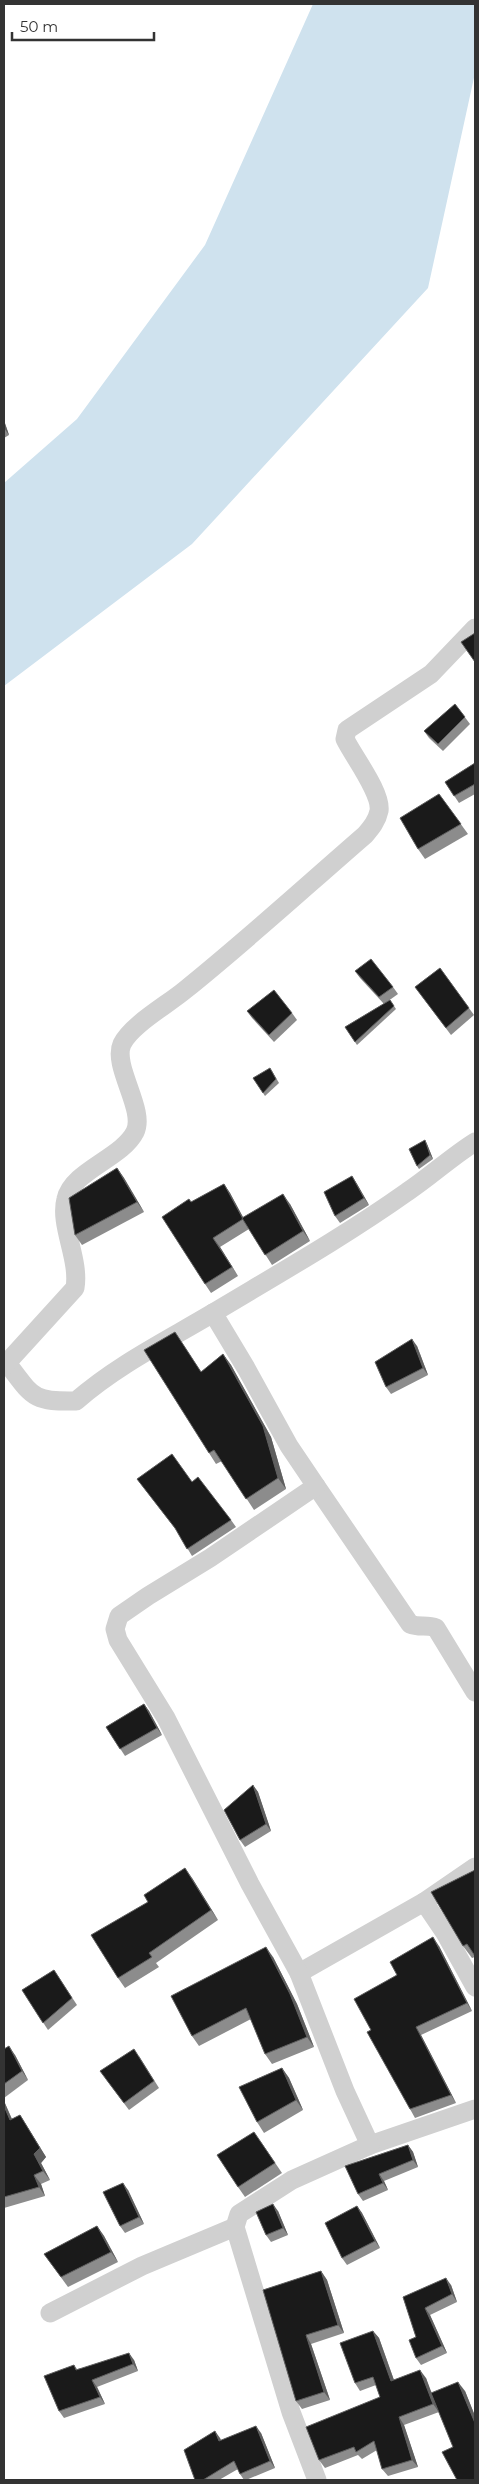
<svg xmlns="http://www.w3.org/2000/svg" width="479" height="2484" font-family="Montserrat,sans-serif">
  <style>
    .water { fill: #cfe2ee }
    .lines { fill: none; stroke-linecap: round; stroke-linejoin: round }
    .street { stroke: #d0d0d0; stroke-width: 19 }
    .wall { fill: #8c8c8c }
    .shaded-wall { fill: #5f5f5f }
    .building { fill: #1a1a1a; stroke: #5f5f5f }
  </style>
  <rect width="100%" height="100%" fill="#fff"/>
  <polygon class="water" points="313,4 475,4 475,73 428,288 192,544 4,686 4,483 77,419 205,245"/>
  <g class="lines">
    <g class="street">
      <path d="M7,1363C33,1397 32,1402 76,1401C117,1365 166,1341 213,1313"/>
      <path d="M4,1366L75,1288C80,1259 59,1225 66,1199C72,1171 122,1158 135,1132C146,1110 112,1066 122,1044C131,1025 167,1005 185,990C246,941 305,887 365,835C371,828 377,821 379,811C382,793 353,756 345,739L347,730L431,674L475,628"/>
      <path d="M316,1486L410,1624C419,1628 427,1624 436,1628L475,1692"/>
      <polyline points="424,1902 445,1933 475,1987"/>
      <polyline points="299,1973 424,1902 475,1867"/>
      <polyline points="370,2145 475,2109"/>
      <polyline points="50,2313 142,2266 235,2227"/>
      <path d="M317,2480L291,2412L235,2227L239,2214L292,2180L370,2145L345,2091L299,1973L250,1884L166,1718L118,1640L115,1629L119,1616L148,1596L210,1558L316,1486L289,1446L246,1368L213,1313C278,1274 345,1236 407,1192C431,1176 451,1157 475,1142"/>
    </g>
  </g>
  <g class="wall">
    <polygon points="4,420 9,435 4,438"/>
    <polygon points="455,704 470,724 443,751 429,738 424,731"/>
    <polygon points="475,763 475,794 459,803 445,782"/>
    <polygon points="439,794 468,834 425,859 418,849"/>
    <polygon points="440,968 474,1015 451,1035 415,987"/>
    <polygon points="355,971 393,987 398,994 384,1004 360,978"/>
    <polygon points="390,1000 396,1009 357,1045 345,1027"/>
    <polygon points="247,1011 292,1013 297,1020 274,1042 252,1018"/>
    <polygon points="272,1071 279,1083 265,1096 253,1078"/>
    <polygon points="427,1144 433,1159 419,1169 417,1166"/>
    <polygon points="117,1168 124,1178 144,1212 82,1245 75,1235"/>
    <polygon points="352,1176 357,1184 369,1205 340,1223 335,1216"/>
    <polygon points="224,1184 230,1193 243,1218 290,1204 310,1241 272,1265 249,1229 220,1247 238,1276 211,1293 205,1284 191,1202"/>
    <polygon points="175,1332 201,1372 223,1354 231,1365 271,1437 286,1489 254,1510 222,1461 216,1464 209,1453"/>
    <polygon points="417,1346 428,1375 391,1394 386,1387"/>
    <polygon points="137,1479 192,1482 231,1520 236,1527 192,1556 177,1531"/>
    <polygon points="144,1704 149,1711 162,1735 125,1756 106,1727"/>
    <polygon points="253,1785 258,1792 271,1831 245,1847 240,1840"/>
    <polygon points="475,1870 475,1957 472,1958 463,1946"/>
    <polygon points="192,1878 218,1920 156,1963 159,1967 125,1988 118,1978"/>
    <polygon points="439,1946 472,2011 421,2035 456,2103 415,2118 410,2109 397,1975"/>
    <polygon points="273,1957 297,2004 314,2047 272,2064 265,2054 251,2019 199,2046 192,2036"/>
    <polygon points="54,1970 77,2005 48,2030 22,1990"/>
    <polygon points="4,2049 15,2055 28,2080 4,2098"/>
    <polygon points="139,2056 159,2088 129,2110 105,2078"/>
    <polygon points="282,2068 289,2078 303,2110 264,2133 257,2122"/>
    <polygon points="4,2101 12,2119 20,2115 46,2157 41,2163 50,2180 41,2184 45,2196 4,2208"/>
    <polygon points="261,2142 282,2173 245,2197 238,2187"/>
    <polygon points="408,2145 413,2152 418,2167 384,2181 388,2190 363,2201 358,2194"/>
    <polygon points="128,2190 144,2224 125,2233 120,2226"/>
    <polygon points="357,2206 362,2213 380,2248 347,2265 342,2258"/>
    <polygon points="278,2211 288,2235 271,2242 266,2235"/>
    <polygon points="97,2226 104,2236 118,2262 68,2287 44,2254"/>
    <polygon points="321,2271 327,2280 344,2333 311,2344 330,2400 302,2409 296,2401 263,2290"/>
    <polygon points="451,2285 457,2302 430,2315 447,2353 421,2365 416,2358 416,2337 403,2297"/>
    <polygon points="373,2331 379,2338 394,2380 426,2378 431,2393 465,2391 475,2416 475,2480 453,2447 439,2412 404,2425 418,2467 388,2476 382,2469 377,2450 362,2459 358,2455 325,2468 319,2460 380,2397 376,2385 360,2391 355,2383"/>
    <polygon points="134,2360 138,2371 97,2387 105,2404 64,2418 59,2411 74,2365 77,2369"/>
    <polygon points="261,2433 275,2468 246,2480 244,2480 240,2474 238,2469 219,2480 195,2480 220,2438 221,2441"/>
  </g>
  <g class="shaded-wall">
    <polygon points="4,420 4,421 9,435 4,428"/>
    <polygon points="425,1140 427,1144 433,1159 430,1155"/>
    <polygon points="117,1168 124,1178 144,1212 137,1202"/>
    <polygon points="352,1176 357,1184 369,1205 364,1198"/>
    <polygon points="224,1184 230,1193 249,1228 243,1219"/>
    <polygon points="283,1194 290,1204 310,1241 303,1231"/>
    <polygon points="213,1238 220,1247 238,1276 232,1267"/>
    <polygon points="412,1339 417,1346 428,1375 423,1368"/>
    <polygon points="223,1354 231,1365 271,1437 286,1489 278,1478"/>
    <polygon points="144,1704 149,1711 162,1735 157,1728"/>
    <polygon points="253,1785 258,1792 271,1831 266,1824"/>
    <polygon points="185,1868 192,1878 218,1920 211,1910"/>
    <polygon points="433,1937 439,1946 472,2011 467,2003"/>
    <polygon points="266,1947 273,1957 297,2004 314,2047 307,2037"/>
    <polygon points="416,2027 421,2035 456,2103 451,2095"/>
    <polygon points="9,2046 15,2055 28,2080 22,2071"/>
    <polygon points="282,2068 289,2078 303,2110 296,2100"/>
    <polygon points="4,2101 16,2129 10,2120 4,2106"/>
    <polygon points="20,2115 46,2157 41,2163 50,2180 43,2171 34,2154"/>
    <polygon points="408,2145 413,2152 418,2167 413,2160"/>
    <polygon points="379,2174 384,2181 388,2190 383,2183"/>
    <polygon points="34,2175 41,2184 45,2196 39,2187"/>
    <polygon points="123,2183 128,2190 144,2224 139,2217"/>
    <polygon points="273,2204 278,2211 288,2235 283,2228"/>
    <polygon points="357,2206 362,2213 380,2248 375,2241"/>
    <polygon points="97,2226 104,2236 118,2262 111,2252"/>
    <polygon points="321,2271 327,2280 344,2333 338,2325"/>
    <polygon points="446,2278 451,2285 457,2302 452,2294"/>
    <polygon points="425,2308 430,2315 447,2353 442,2346"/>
    <polygon points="373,2331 379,2338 397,2389 391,2381"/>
    <polygon points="306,2335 311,2344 330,2400 324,2392"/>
    <polygon points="129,2353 134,2360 138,2371 133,2364"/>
    <polygon points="420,2370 426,2378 439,2412 433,2404"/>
    <polygon points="92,2380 97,2387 105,2404 100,2397"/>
    <polygon points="458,2382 465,2391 475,2416 475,2423"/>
    <polygon points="399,2417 404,2425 418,2467 412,2460"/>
    <polygon points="256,2426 261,2433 275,2468 270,2461"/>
    <polygon points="215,2431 220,2438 224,2448 219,2441"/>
  </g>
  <g class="building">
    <polygon points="475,633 475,662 461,642"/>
    <polygon points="455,704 465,717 438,744 424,731"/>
    <polygon points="475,763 475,784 454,796 445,782"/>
    <polygon points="439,794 461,824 418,849 400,818"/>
    <polygon points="371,959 393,987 379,997 355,971"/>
    <polygon points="440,968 469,1008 446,1028 415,987"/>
    <polygon points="274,990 292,1013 269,1035 247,1011"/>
    <polygon points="390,1000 394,1006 355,1042 345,1027"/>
    <polygon points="270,1068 276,1079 263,1093 253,1078"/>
    <polygon points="425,1140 430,1155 417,1166 409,1149"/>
    <polygon points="117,1168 137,1202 75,1235 69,1198"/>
    <polygon points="352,1176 364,1198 335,1216 324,1192"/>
    <polygon points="224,1184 243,1219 213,1238 232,1267 205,1284 162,1217 189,1199 191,1202"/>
    <polygon points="283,1194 303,1231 265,1255 242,1218"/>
    <polygon points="175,1332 201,1372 223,1354 263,1426 278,1478 246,1499 214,1450 209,1453 144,1350"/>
    <polygon points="412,1339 423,1368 386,1387 375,1362"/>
    <polygon points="172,1454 192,1482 198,1477 231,1520 187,1549 175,1528 137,1479"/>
    <polygon points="144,1704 157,1728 120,1749 106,1727"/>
    <polygon points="253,1785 266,1824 240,1840 224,1810"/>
    <polygon points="185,1868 211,1910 149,1953 152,1957 118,1978 91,1935 148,1902 144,1895"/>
    <polygon points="475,1870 475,1956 467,1944 463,1946 431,1892"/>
    <polygon points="433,1937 467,2003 416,2027 451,2095 410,2109 367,2032 371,2030 354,1999 397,1975 390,1962"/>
    <polygon points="266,1947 290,1994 307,2037 265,2054 246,2008 192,2036 171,1996"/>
    <polygon points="54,1970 72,1998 43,2023 22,1990"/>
    <polygon points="9,2046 22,2071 4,2084 4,2049"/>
    <polygon points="134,2049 154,2081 124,2103 100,2071"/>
    <polygon points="282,2068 296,2100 257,2122 239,2087"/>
    <polygon points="4,2106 10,2120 20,2115 40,2148 34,2154 43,2171 34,2175 39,2187 4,2197"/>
    <polygon points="254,2132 275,2163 238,2187 217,2155"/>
    <polygon points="408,2145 413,2160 379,2174 383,2183 358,2194 345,2166"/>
    <polygon points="123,2183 139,2217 120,2226 103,2192"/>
    <polygon points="273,2204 283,2228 266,2235 256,2212"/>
    <polygon points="357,2206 375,2241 342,2258 325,2223"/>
    <polygon points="97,2226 111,2252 61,2277 44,2254"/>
    <polygon points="321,2271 338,2325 306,2335 324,2392 296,2401 263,2290"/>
    <polygon points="446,2278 452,2294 425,2308 442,2346 416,2358 409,2340 416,2337 403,2297"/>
    <polygon points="373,2331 391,2381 420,2370 433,2404 399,2417 412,2460 382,2469 374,2441 356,2452 354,2447 319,2460 306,2427 380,2397 373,2377 355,2383 340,2343"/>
    <polygon points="129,2353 133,2364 92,2380 100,2397 59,2411 44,2376 74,2365 76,2370"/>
    <polygon points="458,2382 475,2423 475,2480 457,2480 442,2452 453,2447 431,2393"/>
    <polygon points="256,2426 270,2461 240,2474 234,2461 203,2480 195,2480 184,2450 215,2431 219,2441"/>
  </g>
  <rect width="479" height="2484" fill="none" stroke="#333333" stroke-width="10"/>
  <path d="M12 32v8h142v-8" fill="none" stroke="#333333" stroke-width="2.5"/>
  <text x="20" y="32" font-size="15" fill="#333333" stroke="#ffffff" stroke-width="4" paint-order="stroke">50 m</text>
</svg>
